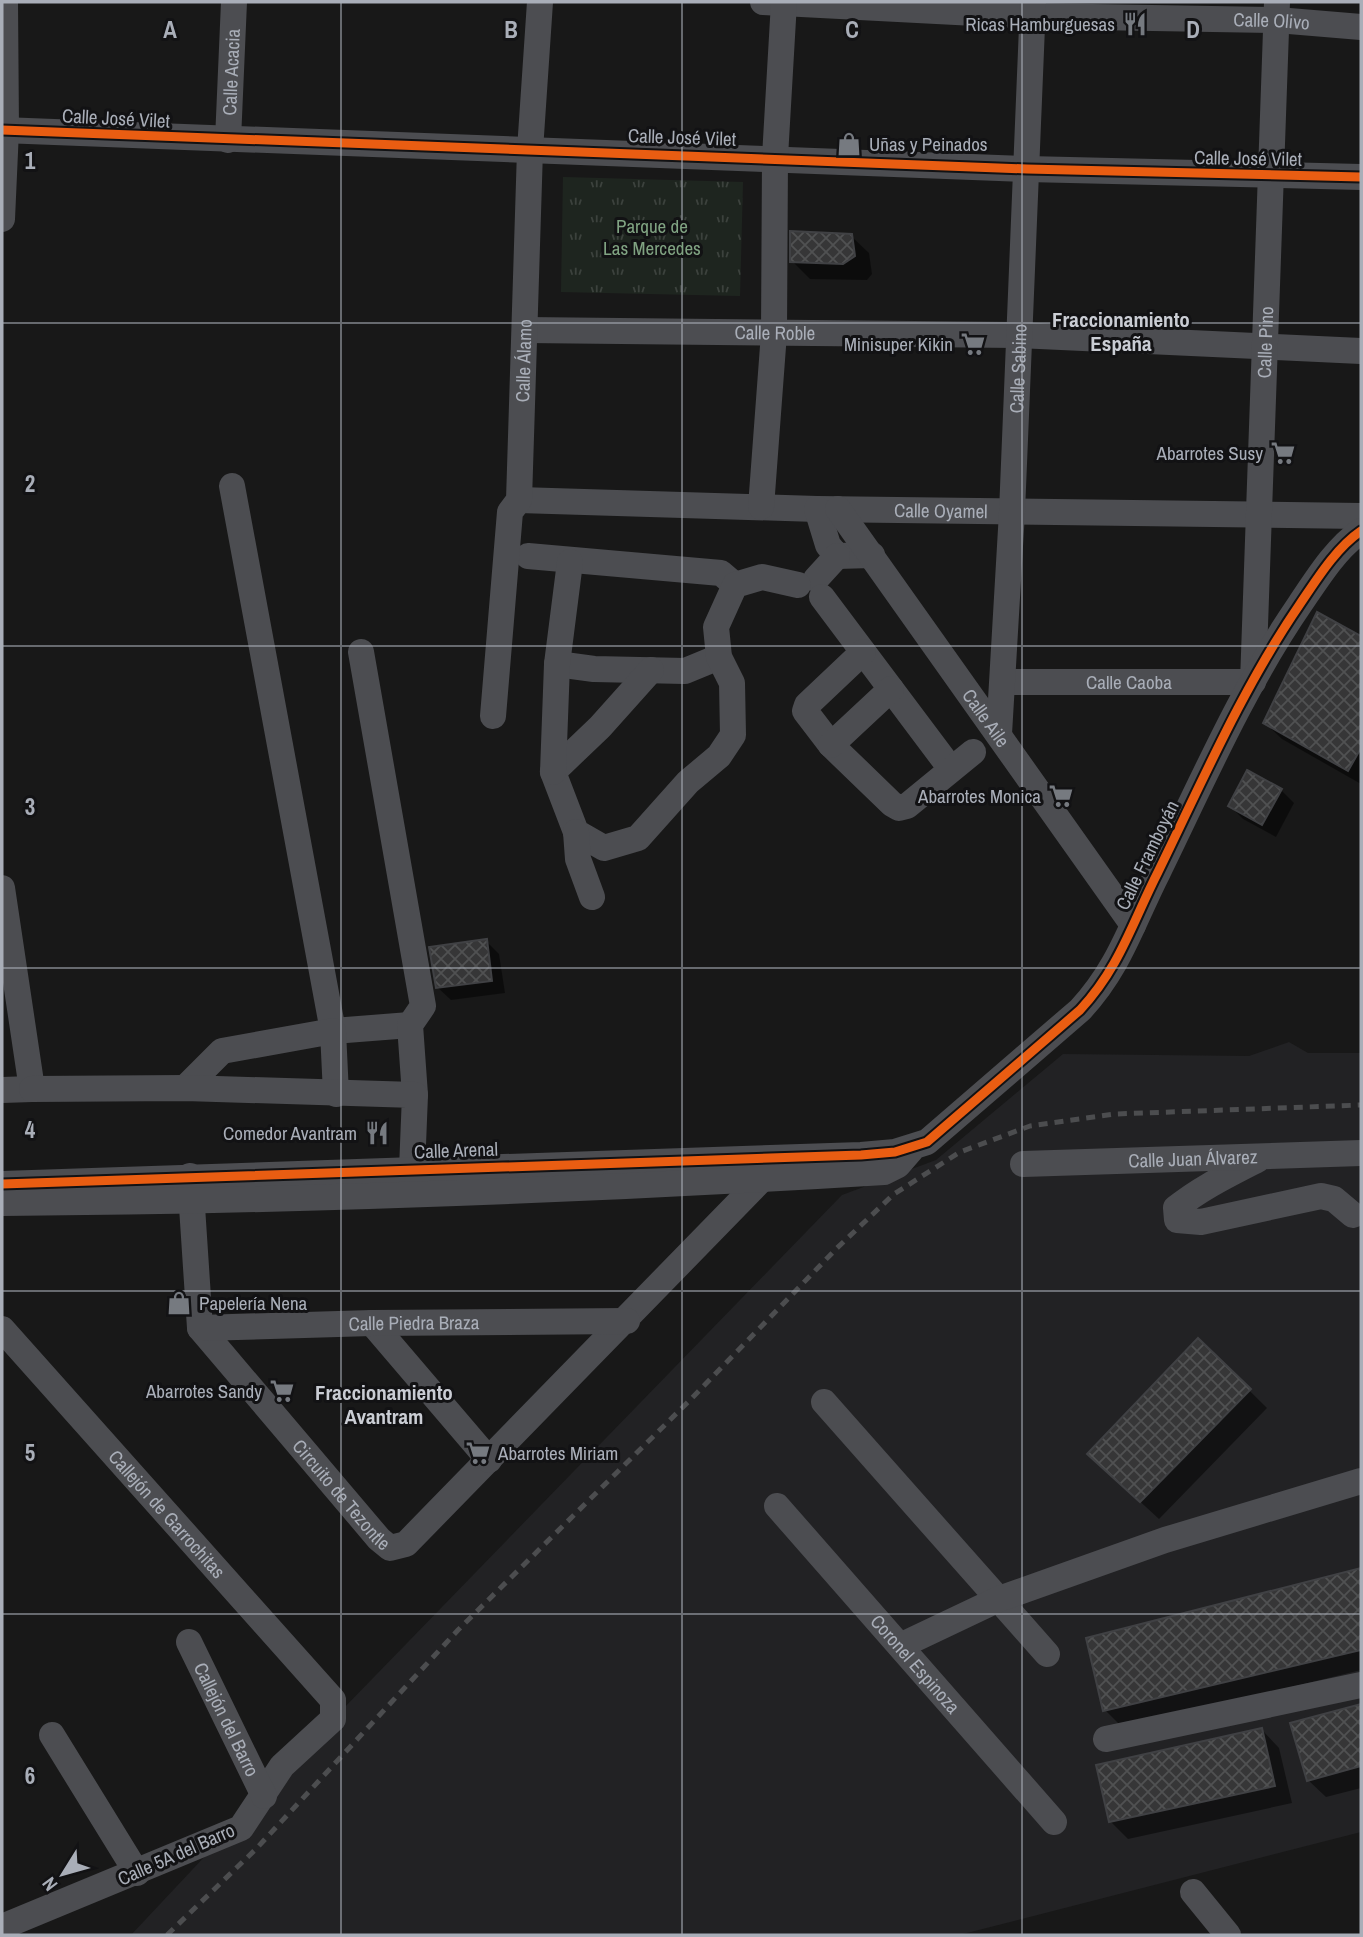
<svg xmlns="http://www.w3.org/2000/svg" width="1363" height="1937" font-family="'Archivo Narrow',sans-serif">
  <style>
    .built { fill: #222224 }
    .grass { fill: url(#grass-tufts) }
    .shadow { fill: #0007 }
    .building { fill: url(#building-cross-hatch); stroke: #404144; stroke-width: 2 }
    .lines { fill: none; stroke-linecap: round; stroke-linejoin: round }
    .minor { stroke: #4c4d51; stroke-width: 26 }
    .rail { stroke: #4c4d4f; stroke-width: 5; stroke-dasharray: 9 7; stroke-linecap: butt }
    .cycleway-casing { stroke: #121214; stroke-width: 13 }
    .cycleway { stroke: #e95d12; stroke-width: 9 }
    .grid { fill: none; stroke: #a9aeb8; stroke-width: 2; stroke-opacity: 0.55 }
    .labels { text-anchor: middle; stroke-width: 6; stroke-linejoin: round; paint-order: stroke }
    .street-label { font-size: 19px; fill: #a9aeb8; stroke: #121214 }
    .poi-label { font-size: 19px; fill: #a9aeb8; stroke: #121214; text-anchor: end }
    .park-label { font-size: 19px; fill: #80a382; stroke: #121214 }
    .neighbourhood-label { font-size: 21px; font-weight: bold; fill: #cacdd4; stroke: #121214 }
    .grid-label { font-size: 23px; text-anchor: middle; font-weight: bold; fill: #a9aeb8; stroke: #121214; stroke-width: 6; stroke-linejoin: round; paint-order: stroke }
  </style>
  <defs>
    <pattern id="grass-tufts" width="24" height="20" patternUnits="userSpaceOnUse" patternTransform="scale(1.75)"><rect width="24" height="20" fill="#1e251f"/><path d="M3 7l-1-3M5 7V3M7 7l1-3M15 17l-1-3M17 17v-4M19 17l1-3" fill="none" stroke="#3c423d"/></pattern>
    <pattern id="building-cross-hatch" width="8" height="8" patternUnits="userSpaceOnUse" patternTransform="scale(1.75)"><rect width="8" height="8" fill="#363637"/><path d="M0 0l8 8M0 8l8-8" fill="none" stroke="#505152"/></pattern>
  </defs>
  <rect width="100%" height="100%" fill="#181818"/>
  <polygon class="built" points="1289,1042 1308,1053 1361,1053 1361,1832 959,1935 131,1935 341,1711 842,1195 936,1160 1063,1054 1249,1056"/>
  <polygon class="grass" points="563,177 743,182 740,296 561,292"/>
  <g class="shadow">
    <polygon points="851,236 869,253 872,274 867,280 810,279 792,261"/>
    <polygon points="1318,615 1361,638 1361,784 1282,739 1265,723"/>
    <polygon points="1281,790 1294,803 1276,837 1243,819 1230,806"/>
    <polygon points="486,941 499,954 505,993 451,1000 437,987"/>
    <polygon points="1198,1340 1267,1408 1159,1519 1107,1471"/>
    <polygon points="1361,1570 1361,1670 1123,1728 1105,1710 1271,1592"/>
    <polygon points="1361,1705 1361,1788 1326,1797 1308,1780 1292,1724"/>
    <polygon points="1262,1730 1279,1748 1292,1803 1128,1839 1111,1822"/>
  </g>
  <g class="building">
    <polygon points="790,231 852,234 855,256 843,264 790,262"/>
    <polygon points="1317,612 1361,636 1361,748 1348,771 1263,723"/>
    <polygon points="1247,770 1282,789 1262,825 1228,806"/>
    <polygon points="487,939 492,981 436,988 429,947"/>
    <polygon points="1198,1338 1251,1389 1140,1502 1087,1454"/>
    <polygon points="1361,1568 1361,1650 1103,1711 1086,1638"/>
    <polygon points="1361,1704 1361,1766 1307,1781 1290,1723"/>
    <polygon points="1262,1728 1275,1786 1109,1822 1096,1765"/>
  </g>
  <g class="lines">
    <g class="minor">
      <path id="s1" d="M763,2L1033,16L1277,20L1361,27"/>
      <polyline points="2,130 1027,169 1361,177"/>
      <path id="s2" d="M228,140L234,2"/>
      <polyline points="2,219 6,130 5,2"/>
      <path id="s3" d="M525,330L1018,335L1361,351"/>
      <polyline points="232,486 333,1031 410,1025"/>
      <path id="s4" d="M519,500L817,509L1361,516"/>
      <polyline points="761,507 774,333 775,157 784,2"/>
      <polyline points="817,509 828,545 837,556 872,555"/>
      <path id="s5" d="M838,509L1133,925"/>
      <polyline points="528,556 721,573 735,585"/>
      <polyline points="816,579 837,556"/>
      <polyline points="822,597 951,769"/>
      <polyline points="361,652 423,1006 410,1025 415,1095"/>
      <polyline points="863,652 807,705 805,711 831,745 892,804 899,808 907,806 973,752"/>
      <polyline points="557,664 594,669 685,671 719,657"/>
      <polyline points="651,670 600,727 553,772 576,832 604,848 638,838 688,782 719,756 733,735 732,683 719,657 716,627 735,585 762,577 798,585"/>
      <path id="s6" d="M1003,682H1253L1277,2"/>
      <path id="s7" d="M493,716L510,512L519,500L530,150L540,2"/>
      <path id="s8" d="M999,734L1012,512L1033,2"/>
      <polyline points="831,745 891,689"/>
      <polyline points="553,772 557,664 570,562"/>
      <polyline points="576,832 578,859 592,897"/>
      <polyline points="2,888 32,1089 2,1090"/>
      <polyline points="185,1088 222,1051 333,1031 336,1094"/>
      <polyline points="32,1089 185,1088 415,1095 412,1169"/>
      <path d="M1257,1160C1228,1175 1201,1188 1176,1208L1177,1220L1201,1222L1321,1196L1334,1199L1353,1215"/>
      <path id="s9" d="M1023,1164L1361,1153"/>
      <path id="s10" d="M190,1176L200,1328L379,1539L390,1548L406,1544L762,1179"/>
      <path d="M2,1184L861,1155L895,1152L927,1142L1080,1010C1120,967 1132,923 1158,872C1202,782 1243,687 1300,604C1317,579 1336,548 1361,531"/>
      <path d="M2,1203C296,1201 591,1190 884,1172L898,1165L911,1150"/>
      <polyline points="372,1323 489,1460"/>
      <path id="s11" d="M200,1328L372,1323L627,1321"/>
      <path id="s12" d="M2,1329L333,1700V1719L282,1766L241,1828L2,1927"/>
      <polyline points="824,1402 1047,1654"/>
      <path id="s13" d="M777,1506L1054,1822"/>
      <path id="s14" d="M189,1642L264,1796"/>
      <polyline points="900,1646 999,1599 1165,1540 1361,1481"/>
      <polyline points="52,1735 137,1873"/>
      <polyline points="1106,1739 1361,1685"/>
      <polyline points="1193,1892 1228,1935"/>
    </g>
    <polyline class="rail" points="167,1935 256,1849 458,1630 690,1400 837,1248 894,1194 960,1152 1030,1126 1115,1114 1361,1105"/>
    <g class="cycleway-casing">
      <g id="cycleway">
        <polyline points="2,130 1027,169 1361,177"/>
        <path d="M2,1184L861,1155L895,1152L927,1142L1080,1010C1120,967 1132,923 1158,872C1202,782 1243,687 1300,604C1317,579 1336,548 1361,531"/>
      </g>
    </g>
    <use href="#cycleway" class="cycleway"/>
  </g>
  <path class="grid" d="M341,2V1935M682,2V1935M1022,2V1935M2,323H1361M2,646H1361M2,968H1361M2,1291H1361M2,1614H1361"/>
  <defs>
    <g id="restaurant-bare" transform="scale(1.89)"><path d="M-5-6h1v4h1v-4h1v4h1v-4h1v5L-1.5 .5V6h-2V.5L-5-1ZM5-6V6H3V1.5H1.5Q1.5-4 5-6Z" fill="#767a80" stroke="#121214" stroke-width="2.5" paint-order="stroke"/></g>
    <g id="shop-bare" transform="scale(1.89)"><path d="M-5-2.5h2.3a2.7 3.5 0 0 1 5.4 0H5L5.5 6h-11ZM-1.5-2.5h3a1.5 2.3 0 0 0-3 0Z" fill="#767a80" stroke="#121214" stroke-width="2.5" paint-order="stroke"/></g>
    <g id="supermarket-bare" transform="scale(1.89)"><path d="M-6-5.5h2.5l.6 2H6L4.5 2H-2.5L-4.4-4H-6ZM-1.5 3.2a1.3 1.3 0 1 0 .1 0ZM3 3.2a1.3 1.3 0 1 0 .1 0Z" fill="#767a80" stroke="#121214" stroke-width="2.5" paint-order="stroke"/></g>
  </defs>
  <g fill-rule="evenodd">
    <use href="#restaurant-bare" x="1135" y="24"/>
    <use href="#shop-bare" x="849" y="144"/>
    <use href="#supermarket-bare" x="973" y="344"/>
    <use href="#supermarket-bare" x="1283" y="453"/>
    <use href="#supermarket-bare" x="1061" y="796"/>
    <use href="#restaurant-bare" x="377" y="1133"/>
    <use href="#shop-bare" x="179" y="1303"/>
    <use href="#supermarket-bare" x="282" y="1391"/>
    <use href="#supermarket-bare" x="478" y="1453"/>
  </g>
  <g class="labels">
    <g class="street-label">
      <text dy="7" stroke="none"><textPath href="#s1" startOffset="509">Calle Olivo</textPath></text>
      <text dy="7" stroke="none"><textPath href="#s2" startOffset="68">Calle Acacia</textPath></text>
      <text transform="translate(116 118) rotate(3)" y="7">Calle José Vilet</text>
      <text transform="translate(682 137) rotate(2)" y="7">Calle José Vilet</text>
      <text transform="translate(1248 158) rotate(1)" y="7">Calle José Vilet</text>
      <text dy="7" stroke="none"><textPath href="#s3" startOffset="250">Calle Roble</textPath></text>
      <text dy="7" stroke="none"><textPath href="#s6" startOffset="590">Calle Pino</textPath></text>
      <text dy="7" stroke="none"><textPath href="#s7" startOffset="359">Calle Álamo</textPath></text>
      <text dy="7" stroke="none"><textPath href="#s8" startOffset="366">Calle Sabino</textPath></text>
      <text dy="7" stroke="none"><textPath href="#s4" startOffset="422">Calle Oyamel</textPath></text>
      <text dy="7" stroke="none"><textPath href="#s6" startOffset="126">Calle Caoba</textPath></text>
      <text dy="7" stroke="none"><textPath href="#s5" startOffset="256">Calle Aile</textPath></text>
      <text transform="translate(1147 855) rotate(-64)" y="7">Calle Framboyán</text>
      <text transform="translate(456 1150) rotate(-2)" y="7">Calle Arenal</text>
      <text dy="7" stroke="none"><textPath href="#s9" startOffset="170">Calle Juan Álvarez</textPath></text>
      <text dy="7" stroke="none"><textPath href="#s11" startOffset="214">Calle Piedra Braza</textPath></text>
      <text dy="7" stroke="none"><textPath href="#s10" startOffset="371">Circuito de Tezontle</textPath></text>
      <text dy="7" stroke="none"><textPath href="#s12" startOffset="248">Callejón de Garrochitas</textPath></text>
      <text dy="7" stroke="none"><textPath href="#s13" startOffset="210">Coronel Espinoza</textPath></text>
      <text dy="7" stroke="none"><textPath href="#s14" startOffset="86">Callejón del Barro</textPath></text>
      <text transform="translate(176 1854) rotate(-24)" y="7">Calle 5A del Barro</text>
    </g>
    <g class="poi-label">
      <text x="1115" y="31">Ricas Hamburguesas</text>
      <text x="869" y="151" text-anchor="start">Uñas y Peinados</text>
      <text x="953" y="351">Minisuper Kikin</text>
      <text x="1263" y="460">Abarrotes Susy</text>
      <text x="1041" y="803">Abarrotes Monica</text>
      <text x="357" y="1140">Comedor Avantram</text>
      <text x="199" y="1310" text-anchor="start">Papelería Nena</text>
      <text x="262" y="1398">Abarrotes Sandy</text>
      <text x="498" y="1460" text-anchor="start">Abarrotes Miriam</text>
    </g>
    <g class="park-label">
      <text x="652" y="233">Parque de<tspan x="652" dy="22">Las Mercedes</tspan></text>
    </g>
    <g class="neighbourhood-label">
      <text x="1121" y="327">Fraccionamiento<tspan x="1121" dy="24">España</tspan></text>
      <text x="384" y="1400">Fraccionamiento<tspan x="384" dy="24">Avantram</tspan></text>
    </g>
  </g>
  <g class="grid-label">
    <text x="170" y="38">A</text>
    <text x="511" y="38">B</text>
    <text x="852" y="38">C</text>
    <text x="1193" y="38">D</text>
    <text x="30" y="169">1</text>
    <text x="30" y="492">2</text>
    <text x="30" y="815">3</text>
    <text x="30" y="1138">4</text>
    <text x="30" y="1461">5</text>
    <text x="30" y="1784">6</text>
  </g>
  <rect width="1363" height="1937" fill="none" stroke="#a9aeb8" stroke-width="7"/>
  <g transform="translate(63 1874) rotate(233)" stroke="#121214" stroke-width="5" paint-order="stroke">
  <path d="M0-5L12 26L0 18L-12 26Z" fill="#a9aeb8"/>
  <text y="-10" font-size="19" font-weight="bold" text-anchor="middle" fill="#a9aeb8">N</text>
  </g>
</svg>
